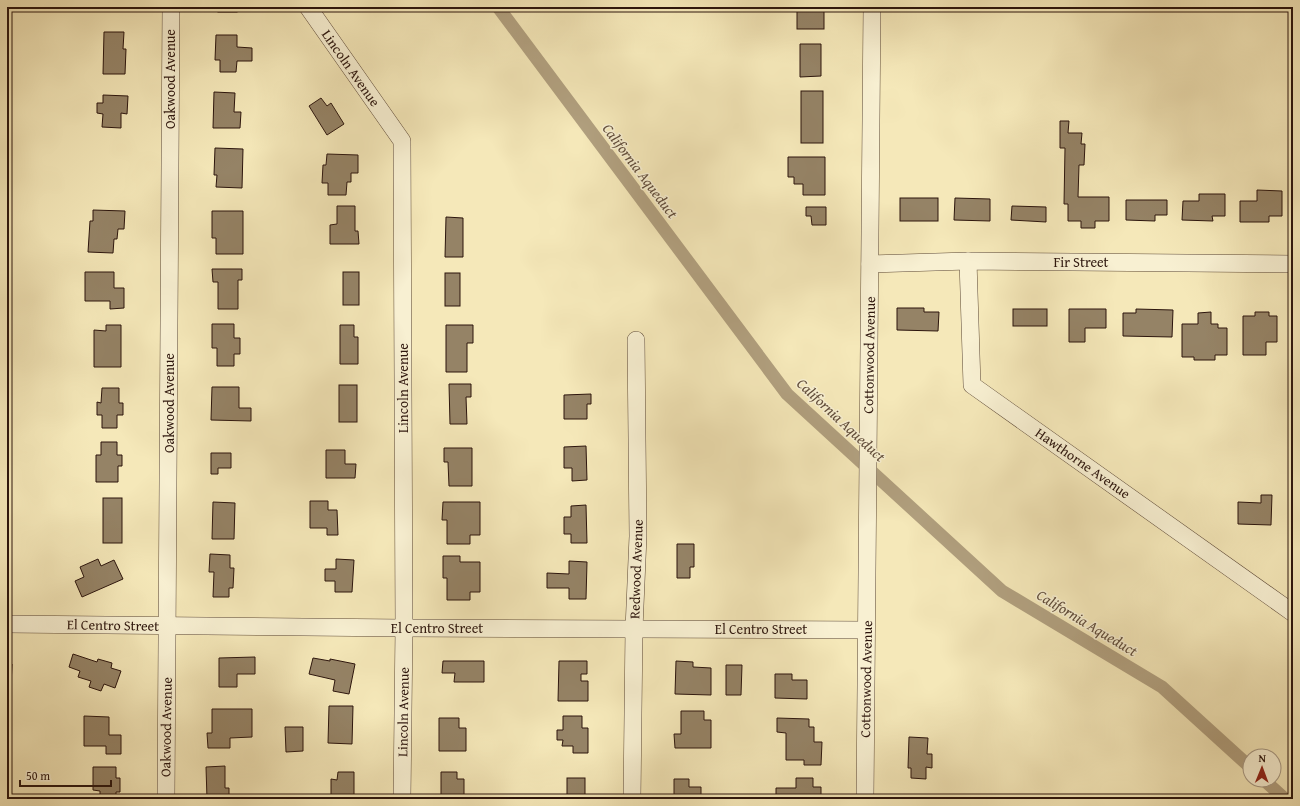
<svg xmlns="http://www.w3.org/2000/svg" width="1300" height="806" font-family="'Gentium Book Plus',serif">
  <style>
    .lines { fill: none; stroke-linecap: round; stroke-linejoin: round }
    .canal { stroke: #b1a07f; stroke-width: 13 }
    .building { fill: #958366; stroke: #2c150d }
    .minor-casing { stroke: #5e4a38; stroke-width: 18 }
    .minor { stroke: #f8f0d2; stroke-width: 17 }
    .labels { text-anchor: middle; stroke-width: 3; stroke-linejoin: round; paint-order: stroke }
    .street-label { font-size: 14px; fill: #2c150d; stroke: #f8f0d2 }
    .water-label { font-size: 15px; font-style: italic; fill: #614d3b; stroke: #f8f0d2 }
  </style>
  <rect width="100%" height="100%" fill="#f5e8b9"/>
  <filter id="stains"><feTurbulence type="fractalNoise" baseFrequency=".005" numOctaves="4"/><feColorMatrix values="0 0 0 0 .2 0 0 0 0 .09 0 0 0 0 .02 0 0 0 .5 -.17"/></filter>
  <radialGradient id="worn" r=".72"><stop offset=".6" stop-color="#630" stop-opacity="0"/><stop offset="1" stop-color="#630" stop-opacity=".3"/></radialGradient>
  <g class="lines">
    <g class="canal">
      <polyline points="498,7 787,394 1002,591 1162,687 1250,767"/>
      <polyline points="1264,780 1285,799"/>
    </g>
  </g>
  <g class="building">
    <rect x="85" y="7" width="28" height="3"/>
    <rect x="218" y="7" width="19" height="5"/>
    <rect x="797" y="7" width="27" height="22"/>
    <polygon points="104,32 124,32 123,49 126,49 125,74 103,74"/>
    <polygon points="216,35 237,35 237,47 252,48 252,61 237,61 236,72 220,72 220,60 215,60"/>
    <polygon points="800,44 821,44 821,76 800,77"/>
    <rect x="801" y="91" width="22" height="52"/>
    <polygon points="214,92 235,93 234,112 241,112 240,128 213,128"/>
    <polygon points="103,95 128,96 127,114 121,113 121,128 102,127 103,114 97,113 97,103 103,103"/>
    <polygon points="321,98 327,106 331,103 344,124 327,135 309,106"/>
    <polygon points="1060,121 1069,121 1068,133 1082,133 1081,144 1085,144 1084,165 1079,165 1078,197 1109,197 1109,221 1095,221 1095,228 1081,228 1081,221 1068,221 1068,204 1064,204 1065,148 1060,148"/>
    <polygon points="215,148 243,149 242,188 216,187 217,175 214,175"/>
    <polygon points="327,154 358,155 358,173 351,173 351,182 347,182 346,195 328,195 328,183 322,183 323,165 326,165"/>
    <polygon points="788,157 825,157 825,195 803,195 803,184 794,184 794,177 788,177"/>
    <polygon points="1257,190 1282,191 1282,216 1269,216 1269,222 1240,222 1240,201 1257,201"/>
    <polygon points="1199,194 1225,194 1225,216 1212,216 1213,221 1182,220 1183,201 1199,201"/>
    <rect x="900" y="198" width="38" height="23"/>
    <polygon points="955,198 990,199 990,221 954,220"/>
    <polygon points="1126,200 1167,200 1167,215 1155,215 1155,221 1126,220"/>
    <polygon points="337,206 355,206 355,231 358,231 359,244 330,244 330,225 337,224"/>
    <polygon points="1012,206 1046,207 1046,222 1011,220"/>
    <polygon points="806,207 826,207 826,225 812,225 811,216 806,216"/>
    <polygon points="93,210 125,211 124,229 118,229 117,239 114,239 113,253 88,252 90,221 93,221"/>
    <polygon points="212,211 243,211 243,254 216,254 216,238 212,238"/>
    <polygon points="446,217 463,218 463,257 445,257"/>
    <polygon points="212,269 242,269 242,280 238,280 238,309 218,309 218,282 213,282"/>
    <polygon points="85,272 114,272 114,288 124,288 124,308 110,309 110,301 85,301"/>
    <rect x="343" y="272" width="16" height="33"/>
    <rect x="445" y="273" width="15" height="33"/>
    <polygon points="897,308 924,308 924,312 939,312 938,331 897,330"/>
    <rect x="1013" y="309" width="34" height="17"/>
    <polygon points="1069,309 1106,309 1106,328 1085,328 1085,342 1069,342"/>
    <polygon points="1136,309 1173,310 1172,337 1123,336 1123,313 1136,313"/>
    <polygon points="1211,312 1211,324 1218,324 1218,328 1227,328 1227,355 1215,355 1215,360 1194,360 1194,357 1182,357 1182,324 1198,324 1198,313"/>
    <polygon points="1255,312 1269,312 1269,316 1277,316 1277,342 1266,342 1266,355 1243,355 1243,316 1255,316"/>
    <polygon points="212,324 234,324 234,338 240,338 240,354 234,354 234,366 217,366 217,348 212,348"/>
    <polygon points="106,325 121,325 121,367 94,367 94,330 106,331"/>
    <polygon points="340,325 354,325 354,337 358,337 358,364 340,364"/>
    <polygon points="446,325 473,325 473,343 467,343 467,372 446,372"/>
    <polygon points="449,384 471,384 471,397 466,397 467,424 450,424"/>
    <rect x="339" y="385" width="18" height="37"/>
    <polygon points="7,386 9,386 10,413 7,413"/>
    <polygon points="212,387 239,387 239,408 251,408 251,421 211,420"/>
    <polygon points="102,388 119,388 119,403 123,403 123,415 117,415 117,428 102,428 102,415 97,415 97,402 101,403"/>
    <polygon points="591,394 591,404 587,404 587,419 564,419 564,395"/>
    <polygon points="101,442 117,442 117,455 122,455 122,466 118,466 118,482 96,482 96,455 101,455"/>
    <rect x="7" y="445" width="1" height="37"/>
    <polygon points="586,446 587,480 572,481 572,468 564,468 564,447"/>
    <polygon points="444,448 472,448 472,486 449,486 448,462 444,462"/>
    <polygon points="326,450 345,450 345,464 356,464 355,478 326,478"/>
    <polygon points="211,453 231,453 231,468 218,468 218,474 211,474"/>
    <polygon points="1261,495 1272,495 1271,525 1238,524 1238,502 1261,503"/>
    <rect x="103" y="498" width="19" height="45"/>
    <polygon points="310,501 328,501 328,510 337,510 338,535 327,535 327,528 310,528"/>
    <polygon points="213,502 235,503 234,539 212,539"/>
    <polygon points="443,502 480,502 480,535 470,535 470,544 447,544 447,520 442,520"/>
    <polygon points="586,505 587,543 571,543 571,534 564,534 564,517 571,517 571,506"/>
    <polygon points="677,544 694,544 694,567 690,567 690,578 677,578"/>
    <polygon points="210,554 230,555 230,568 234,568 233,588 229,588 229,597 213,597 214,572 209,572"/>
    <polygon points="443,556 460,556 460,562 480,562 480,592 470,592 470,600 447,600 447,578 443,578"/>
    <polygon points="98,559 101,566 114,560 123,579 82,597 75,581 84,577 80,567"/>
    <polygon points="336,559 354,560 352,592 335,592 335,581 325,581 325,569 336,569"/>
    <polygon points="569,561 587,562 586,599 569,599 569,588 547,588 547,573 569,574"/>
    <polygon points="73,654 97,662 98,659 112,663 111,668 121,671 115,688 104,684 101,691 89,687 91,681 78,677 80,671 69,667"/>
    <polygon points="255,657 255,674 237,674 237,687 219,687 219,658"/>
    <polygon points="313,658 330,661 330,659 355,664 349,694 333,691 335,680 309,674"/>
    <polygon points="443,661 484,661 484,682 454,682 455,673 442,673"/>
    <polygon points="559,661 587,661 587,674 581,674 581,681 588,681 588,701 558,701"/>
    <polygon points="676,661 693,662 693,667 711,668 711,695 675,694"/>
    <polygon points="7,664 12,664 11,686 7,686"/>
    <polygon points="726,665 742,665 741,695 726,695"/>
    <polygon points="775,674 792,674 792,680 807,680 807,699 775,698"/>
    <polygon points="329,706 353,706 352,744 328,743"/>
    <polygon points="212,709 252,709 252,737 230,738 230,748 208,748 207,733 212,733"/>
    <polygon points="681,711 704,711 704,720 711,720 711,748 675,748 674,734 681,734"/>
    <polygon points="84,716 109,717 109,735 121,735 121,754 106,754 106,746 84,746"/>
    <polygon points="563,716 582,716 582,728 588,728 588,753 573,753 573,746 562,746 563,740 557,740 557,730 563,730"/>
    <polygon points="439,718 459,718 459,728 466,728 466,751 439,751"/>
    <polygon points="777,718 809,719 809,727 814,727 814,742 822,742 821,765 804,765 804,760 786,760 786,733 777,732"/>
    <polygon points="285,727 303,727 303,751 286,752"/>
    <polygon points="909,737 928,738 927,754 932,754 932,768 926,767 926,779 911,778 911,768 908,768"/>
    <polygon points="225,766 225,788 229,788 229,799 207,799 206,767"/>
    <polygon points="93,767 116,767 116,778 120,778 120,792 116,792 116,799 100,799 100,791 93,790"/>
    <polygon points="338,772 354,772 354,799 331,799 331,779 337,780"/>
    <polygon points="441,772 457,772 457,779 464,779 464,799 441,799"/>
    <rect x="567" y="778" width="18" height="21"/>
    <polygon points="796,778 813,778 813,787 821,787 821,799 776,799 776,788 796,788"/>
    <polygon points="674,779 689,779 689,787 701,787 701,799 674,799"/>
  </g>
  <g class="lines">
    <g class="minor-casing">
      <g id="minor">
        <polyline points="308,7 402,141 404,628 402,799"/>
        <polyline points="968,261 972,385 1293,613"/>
        <polyline points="870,264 968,261 1293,264"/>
        <polyline points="7,624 404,628 866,630"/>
        <polyline points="166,799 171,7"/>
        <polyline points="632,799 634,629 638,536 636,340"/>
        <polyline points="865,799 872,7"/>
      </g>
    </g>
    <use href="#minor" class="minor"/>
  </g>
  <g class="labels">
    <g class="street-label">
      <text transform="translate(351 68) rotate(55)" y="5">Lincoln Avenue</text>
      <text transform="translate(170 79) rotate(-90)" y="5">Oakwood Avenue</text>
      <text x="1081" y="267">Fir Street</text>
      <text transform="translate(869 355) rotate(-89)" y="5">Cottonwood Avenue</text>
      <text transform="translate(403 388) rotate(-90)" y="5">Lincoln Avenue</text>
      <text transform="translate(169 403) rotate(-90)" y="5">Oakwood Avenue</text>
      <text transform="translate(1083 463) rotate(35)" y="5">Hawthorne Avenue</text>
      <text transform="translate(636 569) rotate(-88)" y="5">Redwood Avenue</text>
      <text transform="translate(113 625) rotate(1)" y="5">El Centro Street</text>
      <text x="437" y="633">El Centro Street</text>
      <text x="761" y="634">El Centro Street</text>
      <text transform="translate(866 679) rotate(-89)" y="5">Cottonwood Avenue</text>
      <text transform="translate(403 712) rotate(-89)" y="5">Lincoln Avenue</text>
      <text transform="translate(166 727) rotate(-89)" y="5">Oakwood Avenue</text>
    </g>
    <g class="water-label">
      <text transform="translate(640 171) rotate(53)" y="5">California Aqueduct</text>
      <text transform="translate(841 420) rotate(43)" y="5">California Aqueduct</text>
      <text transform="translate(1087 623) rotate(31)" y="5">California Aqueduct</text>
    </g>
  </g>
  <rect width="1300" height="806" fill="none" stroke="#f5e8b9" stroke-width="24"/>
  <rect x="8" y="8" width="1284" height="790" fill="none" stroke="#2c150d" stroke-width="2"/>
  <rect x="12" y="12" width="1276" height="782" fill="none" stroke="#2c150d"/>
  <g transform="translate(1262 768) rotate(1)"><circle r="19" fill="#f8f0d2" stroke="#a69883"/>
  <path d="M0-3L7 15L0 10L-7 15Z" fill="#8f2418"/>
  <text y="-6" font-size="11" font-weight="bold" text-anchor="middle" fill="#2c150d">N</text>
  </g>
  <path d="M20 780v6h91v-6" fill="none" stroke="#2c150d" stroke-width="2"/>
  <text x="26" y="780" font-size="12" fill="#2c150d" stroke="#f8f0d2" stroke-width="3" paint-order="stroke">50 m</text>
  <rect width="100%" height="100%" filter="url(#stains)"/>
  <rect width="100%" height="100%" fill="url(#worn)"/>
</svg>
